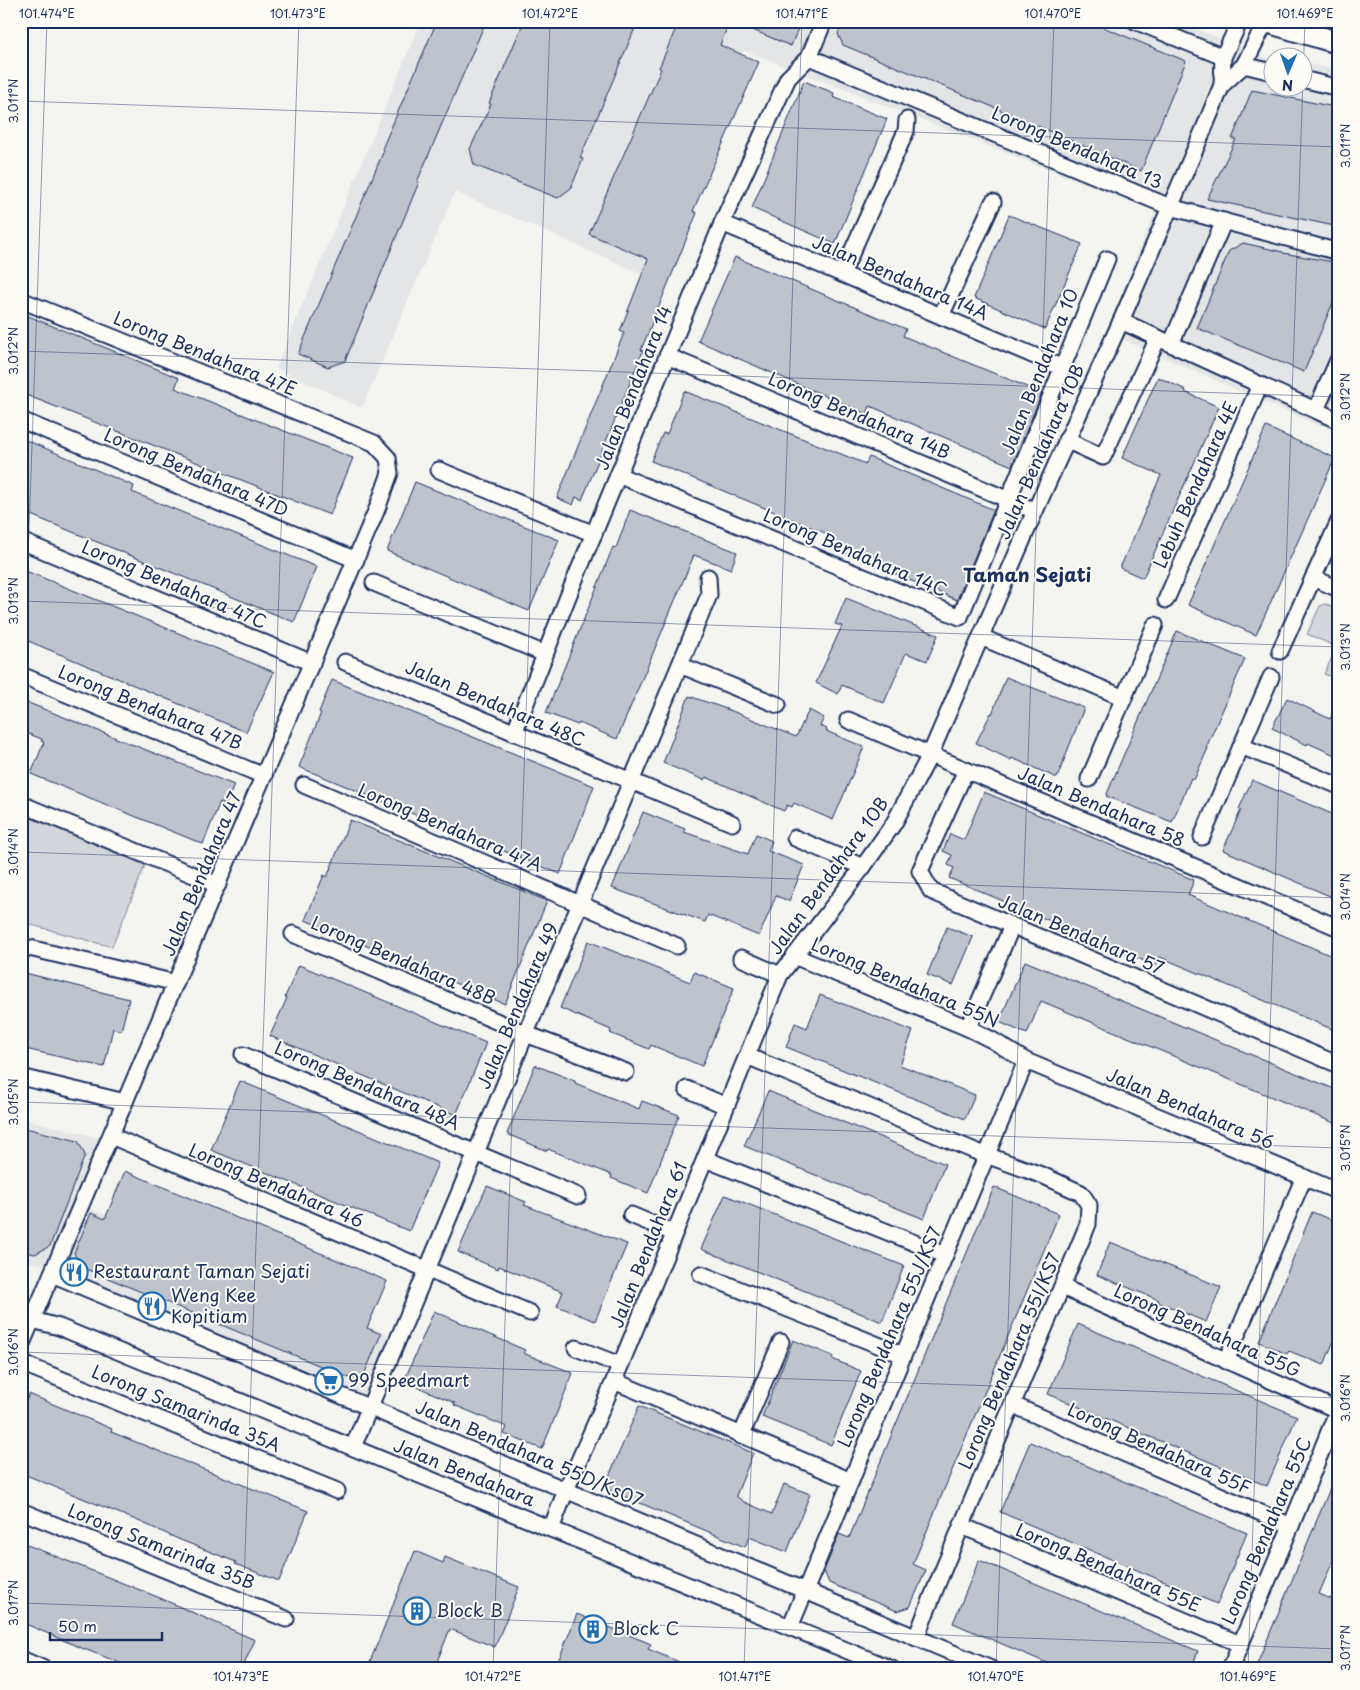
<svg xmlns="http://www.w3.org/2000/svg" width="1360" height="1690" font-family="'Playpen Sans',sans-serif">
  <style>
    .built { fill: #e4e5e6 }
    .green { fill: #d4d6db; stroke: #78829c }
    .building { fill: #bfc3cc; stroke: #1b2f5e }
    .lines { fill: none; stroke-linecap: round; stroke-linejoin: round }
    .street-casing { stroke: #1b2f5e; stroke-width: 19 }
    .secondary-casing { stroke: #1b2f5e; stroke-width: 25 }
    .street { stroke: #fdfcf7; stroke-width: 15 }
    .secondary { stroke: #fdfcf7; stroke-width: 21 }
    .ticks { fill: none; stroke: #1b2f5e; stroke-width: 1; stroke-opacity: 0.45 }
    .labels { text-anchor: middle; stroke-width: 4; stroke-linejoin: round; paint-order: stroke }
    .street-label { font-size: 18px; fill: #1b2f5e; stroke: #fdfcf7 }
    .poi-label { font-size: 18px; fill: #1b2f5e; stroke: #fdfcf7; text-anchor: start }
    .neighbourhood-label { font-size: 19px; font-weight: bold; fill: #1b2f5e; stroke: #fdfcf7 }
    .neatline { fill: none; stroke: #1b2f5e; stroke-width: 2 }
    .ticks-label { font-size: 12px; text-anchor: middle; fill: #1b2f5e }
  </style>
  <rect width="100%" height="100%" fill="#f4f4f1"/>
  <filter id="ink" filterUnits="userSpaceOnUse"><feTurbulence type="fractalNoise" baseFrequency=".02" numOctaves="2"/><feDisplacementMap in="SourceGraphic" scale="10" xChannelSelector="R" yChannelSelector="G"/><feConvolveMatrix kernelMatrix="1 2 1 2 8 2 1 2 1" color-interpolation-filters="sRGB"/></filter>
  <g filter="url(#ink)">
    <g class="built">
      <polygon points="421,21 1178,21 1266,58 1272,59 1272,88 1302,88 1303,63 1339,69 1339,387 1322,427 1106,332 1155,211 743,50 643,274 455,192 362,408 276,368"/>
      <polygon points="21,1118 104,1139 77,1203 394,1337 367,1400 48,1266 21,1260"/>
    </g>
    <g class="green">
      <polygon points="1326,604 1339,609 1339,680 1324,674 1337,647 1307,634 1320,606"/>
      <polygon points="21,814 145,865 112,947 21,922"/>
    </g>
    <g class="building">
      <polygon points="437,21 486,21 417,182 419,182 345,361 328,367 298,354 384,150 382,149"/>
      <polygon points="524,21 638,21 580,158 583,159 571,188 558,198 474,165 470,149 491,104 489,103"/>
      <polygon points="679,21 730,21 720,45 759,62 693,211 697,213 641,350 643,351 582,500 576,497 573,505 557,498 624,333 620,331 648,259 589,234 661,69 659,68"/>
      <polygon points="731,21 801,21 791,46"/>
      <polygon points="843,21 1088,21 1186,61 1141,171 1010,114 843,45 838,34"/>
      <polygon points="804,81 834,93 833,97 887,119 835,244 752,208"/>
      <polygon points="1252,90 1339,108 1339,227 1207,199 1236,139 1232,139"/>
      <polygon points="1009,215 1082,244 1045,329 974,298"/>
      <polygon points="1243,243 1283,252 1283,253 1339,263 1339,288 1304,372 1197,328 1229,251"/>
      <polygon points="735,257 906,329 903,336 1042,393 1012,466 870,406 867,414 698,341"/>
      <polygon points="21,313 179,378 175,388 353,458 330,515 21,393"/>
      <polygon points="1158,377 1186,390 1185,392 1219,407 1143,578 1120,568 1161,475 1122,458"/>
      <polygon points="684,391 866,464 869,457 994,510 957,600 831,547 835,537 651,461 663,433 667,434"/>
      <polygon points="1266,427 1335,458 1256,635 1188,605"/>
      <polygon points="21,438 134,486 132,492 317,567 294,622 21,511"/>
      <polygon points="415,482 559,540 529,611 387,551"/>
      <polygon points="630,510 737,552 731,569 694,555 617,739 579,723 578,725 546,713 613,547 616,548"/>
      <polygon points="21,569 274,672 246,732 21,638"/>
      <polygon points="846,598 938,635 927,661 906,653 884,703 842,685 838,694 816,683 842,626 835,624"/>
      <polygon points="1177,631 1245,659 1206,748 1208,748 1194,780 1191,778 1172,822 1106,796"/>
      <polygon points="1006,677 1084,708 1057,778 1012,758 1011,760 976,743 991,713 992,714"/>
      <polygon points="332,680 594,786 560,874 299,767 321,713 319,712"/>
      <polygon points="689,696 732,711 796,737 809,710 824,718 820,726 827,729 826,731 864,747 833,820 794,803 792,807 787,805 784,811 706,777 704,780 663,763"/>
      <polygon points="1287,698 1330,719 1339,700 1339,757 1308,743 1307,745 1272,728"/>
      <polygon points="21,700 234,785 226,804 220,802 203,844 31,774 44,742 41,741 42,739 21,731"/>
      <polygon points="1252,780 1339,817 1339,900 1223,850 1241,810 1239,809"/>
      <polygon points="984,792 1194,880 1188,895 1339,959 1339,1032 1160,957 1156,966 949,878 954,868 948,865 952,855 943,851 950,834 964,840"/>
      <polygon points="643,812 685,829 684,832 748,854 756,834 772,841 768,851 804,865 789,901 776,896 759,936 708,915 705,922 612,888"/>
      <polygon points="350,820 547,901 505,1004 305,920 324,875 327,877"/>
      <polygon points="947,927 973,937 953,985 927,975"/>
      <polygon points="588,941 690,982 694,972 734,988 702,1066 651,1045 649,1049 610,1033 611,1030 560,1008"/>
      <polygon points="1025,961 1339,1091 1339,1125 1041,1001 1027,1034 999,1022"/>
      <polygon points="299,965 486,1043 456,1115 270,1036 287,998 285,997"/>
      <polygon points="21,972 129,999 121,1031 113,1028 104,1067 21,1048"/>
      <polygon points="820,995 913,1031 900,1065 975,1095 965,1119 786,1047 795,1023 807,1028"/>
      <polygon points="535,1065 575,1081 575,1083 639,1109 642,1101 679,1115 648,1193 611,1178 612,1175 548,1149 547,1151 507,1134"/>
      <polygon points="240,1081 438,1163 409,1231 211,1150"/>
      <polygon points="768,1091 945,1164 924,1219 744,1146"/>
      <polygon points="21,1127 78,1141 85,1155 50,1246 35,1254 21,1251"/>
      <polygon points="125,1171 387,1281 367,1328 381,1334 364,1375 352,1379 81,1267 74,1253 91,1213 105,1219"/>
      <polygon points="487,1186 526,1202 524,1205 627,1244 595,1321 557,1306 563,1292 499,1266 498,1269 458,1252"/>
      <polygon points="994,1187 1059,1214 913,1564 926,1570 910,1607 897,1611 829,1583 824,1571 839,1534 849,1538"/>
      <polygon points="725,1195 904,1266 882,1322 701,1249"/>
      <polygon points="1312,1212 1339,1223 1339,1328 1324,1365 1289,1351 1287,1354 1259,1342"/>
      <polygon points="1110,1242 1221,1287 1206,1322 1158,1302 1159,1300 1097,1275"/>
      <polygon points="434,1311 525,1350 523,1353 573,1373 542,1449 504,1434 507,1427 454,1405 455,1403 404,1381"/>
      <polygon points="1078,1324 1297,1416 1267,1486 1048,1394"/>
      <polygon points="793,1340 833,1356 832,1359 861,1371 831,1445 762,1417"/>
      <polygon points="29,1394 112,1429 111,1432 308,1511 279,1581 235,1564 236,1562 178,1539 143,1523 21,1473 21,1413"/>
      <polygon points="639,1406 753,1453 736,1496 744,1502 772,1514 784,1484 810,1494 787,1552 749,1537 745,1547 604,1488"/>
      <polygon points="1030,1442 1247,1533 1217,1604 1000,1512"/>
      <polygon points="1339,1467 1339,1546 1319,1594 1339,1602 1339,1669 1255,1669"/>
      <polygon points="25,1544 160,1598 255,1640 242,1669 136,1669 79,1647 21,1622 21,1553"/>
      <polygon points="415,1551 443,1563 445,1557 519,1587 495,1647 450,1629 434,1669 367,1669"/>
      <polygon points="979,1560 1198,1651 1191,1669 1061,1669 953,1623"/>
      <polygon points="577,1614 651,1644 648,1649 696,1669 619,1669 603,1662 601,1669 555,1669"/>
    </g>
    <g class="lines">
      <g class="street-casing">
        <g id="street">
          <polyline points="1135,21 1223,57"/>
          <polyline points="809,57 1170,207 1339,252"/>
          <polyline points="1244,65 1272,72"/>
          <polyline points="1302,79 1339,88"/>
          <polyline points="1222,85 1244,65 1266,21"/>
          <polyline points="722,223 1063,368"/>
          <polyline points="842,274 906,131 907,120"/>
          <polyline points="21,300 374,443 388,458 390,473 377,509 21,1346"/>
          <polyline points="941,316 993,202"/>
          <polyline points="1121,321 1339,421"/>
          <polyline points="1171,344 1224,221"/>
          <polyline points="667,356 1035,511"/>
          <polyline points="1316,410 1339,358"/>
          <polyline points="21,420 356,560"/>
          <polyline points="1066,440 1103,457 1158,338"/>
          <polyline points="439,470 594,534"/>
          <polyline points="618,475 960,617 1107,259"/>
          <polyline points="21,541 312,663"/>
          <polyline points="1313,578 1339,589"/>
          <polyline points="374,583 545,654"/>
          <polyline points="1166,600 1260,385"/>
          <polyline points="981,637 1124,698"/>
          <polyline points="1280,651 1339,521"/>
          <polyline points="345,662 732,823"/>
          <polyline points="680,665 778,705"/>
          <polyline points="21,675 264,776"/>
          <polyline points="848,720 1339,928"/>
          <polyline points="514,733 571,589 726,214 788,78 809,57 824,21"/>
          <polyline points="1241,746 1339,786"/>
          <polyline points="966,770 920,871 931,891 1339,1065"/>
          <polyline points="1089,779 1155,625"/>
          <polyline points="304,785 677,946"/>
          <polyline points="21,804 218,885"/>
          <polyline points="1202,837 1271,677"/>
          <polyline points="795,838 863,867"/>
          <polyline points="293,934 526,1034 626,1072"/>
          <polyline points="21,946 176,983"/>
          <polyline points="794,956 968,1028 992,1040 1026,1061 1339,1192"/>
          <polyline points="741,958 780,975"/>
          <polyline points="968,1028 1012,926"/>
          <polyline points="243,1055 578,1196"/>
          <polyline points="747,1056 975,1151 1044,1176 1081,1193 1089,1205 1088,1224 938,1582 916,1638"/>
          <polyline points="21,1077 125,1102"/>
          <polyline points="687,1089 726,1106"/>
          <polyline points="111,1136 530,1313"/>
          <polyline points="705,1159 945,1255"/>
          <polyline points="631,1215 674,1233"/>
          <polyline points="52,1274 991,1669"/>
          <polyline points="701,1274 903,1355"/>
          <polyline points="1062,1287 1337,1410"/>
          <polyline points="21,1317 59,1327 892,1669"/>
          <polyline points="576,1348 620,1365"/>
          <polyline points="1226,1361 1304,1177"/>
          <polyline points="21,1363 337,1491"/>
          <polyline points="614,1381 851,1481"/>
          <polyline points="1013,1405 1291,1526"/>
          <polyline points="741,1436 781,1342"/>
          <polyline points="353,1447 709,595 708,577"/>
          <polyline points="21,1511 286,1619"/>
          <polyline points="962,1526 1240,1644"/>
          <polyline points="551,1529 566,1490 614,1381 780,975 863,867 894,823 930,755 1035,511 1121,321 1203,131 1222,85 1223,57 1240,21"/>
          <polyline points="790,1627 1026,1061"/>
          <polyline points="21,1659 44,1669"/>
          <polyline points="1230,1669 1291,1526 1339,1407"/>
        </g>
      </g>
      <g class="secondary-casing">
        <polyline id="secondary" points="1265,21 1339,43"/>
      </g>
      <use href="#street" class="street"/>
      <use href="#secondary" class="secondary"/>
    </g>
  </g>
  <path class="ticks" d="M21,101L1339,147M21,351L1339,397M21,601L1339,647M21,757L47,21M21,852L1339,898M21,1102L1339,1148M21,1352L1339,1398M21,1603L1339,1649M241,1669L299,21M493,1669L550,21M744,1669L802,21M996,1669L1054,21M1248,1669L1305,21"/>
  <defs>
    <g id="restaurant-ring" transform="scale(1.4375)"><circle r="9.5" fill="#fdfcf7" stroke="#1f6fb2" stroke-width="1.5"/><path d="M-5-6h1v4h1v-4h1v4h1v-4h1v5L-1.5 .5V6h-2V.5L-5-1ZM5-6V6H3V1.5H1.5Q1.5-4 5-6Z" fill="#1f6fb2"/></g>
    <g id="supermarket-ring" transform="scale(1.4375)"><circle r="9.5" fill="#fdfcf7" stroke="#1f6fb2" stroke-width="1.5"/><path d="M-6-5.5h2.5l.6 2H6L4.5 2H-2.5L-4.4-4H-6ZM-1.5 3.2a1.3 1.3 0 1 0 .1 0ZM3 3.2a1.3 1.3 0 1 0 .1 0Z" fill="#1f6fb2"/></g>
    <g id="building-ring" transform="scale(1.4375)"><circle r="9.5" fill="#fdfcf7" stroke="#1f6fb2" stroke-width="1.5"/><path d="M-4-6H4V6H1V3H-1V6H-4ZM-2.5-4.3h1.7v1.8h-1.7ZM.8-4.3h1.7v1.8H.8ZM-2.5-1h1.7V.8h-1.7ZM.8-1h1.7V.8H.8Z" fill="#1f6fb2"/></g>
  </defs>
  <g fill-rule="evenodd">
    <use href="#restaurant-ring" x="74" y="1272"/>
    <use href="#restaurant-ring" x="152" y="1306"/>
    <use href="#supermarket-ring" x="329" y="1381"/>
    <use href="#building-ring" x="417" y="1611"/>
    <use href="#building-ring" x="593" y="1629"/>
  </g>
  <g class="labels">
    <g class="street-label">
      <text transform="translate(1077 148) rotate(23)" y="6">Lorong Bendahara 13</text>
      <text transform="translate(900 278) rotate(23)" y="6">Jalan Bendahara 14A</text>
      <text transform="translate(205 354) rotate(22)" y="6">Lorong Bendahara 47E</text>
      <text transform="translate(1040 372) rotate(-68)" y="6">Jalan Bendahara 10</text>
      <text transform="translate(634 388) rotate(-68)" y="6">Jalan Bendahara 14</text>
      <text transform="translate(859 416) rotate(23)" y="6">Lorong Bendahara 14B</text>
      <text transform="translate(1041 452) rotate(-66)" y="6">Jalan Bendahara 10B</text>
      <text transform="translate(196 473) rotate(23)" y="6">Lorong Bendahara 47D</text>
      <text transform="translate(1196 485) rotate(-66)" y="6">Lebuh Bendahara 4E</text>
      <text transform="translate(855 553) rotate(23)" y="6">Lorong Bendahara 14C</text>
      <text transform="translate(174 585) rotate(23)" y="6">Lorong Bendahara 47C</text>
      <text transform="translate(495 704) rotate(23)" y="6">Jalan Bendahara 48C</text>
      <text transform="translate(150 708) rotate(22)" y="6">Lorong Bendahara 47B</text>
      <text transform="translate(1101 807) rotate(23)" y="6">Jalan Bendahara 58</text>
      <text transform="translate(450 828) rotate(23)" y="6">Lorong Bendahara 47A</text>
      <text transform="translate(202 874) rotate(-67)" y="6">Jalan Bendahara 47</text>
      <text transform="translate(829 876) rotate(-54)" y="6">Jalan Bendahara 10B</text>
      <text transform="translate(1081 935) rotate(23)" y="6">Jalan Bendahara 57</text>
      <text transform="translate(403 961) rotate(23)" y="6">Lorong Bendahara 48B</text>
      <text transform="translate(905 983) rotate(23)" y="6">Lorong Bendahara 55N</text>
      <text transform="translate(518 1006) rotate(-67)" y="6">Jalan Bendahara 49</text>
      <text transform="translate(367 1086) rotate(23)" y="6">Lorong Bendahara 48A</text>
      <text transform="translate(1190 1109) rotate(23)" y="6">Jalan Bendahara 56</text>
      <text transform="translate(276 1186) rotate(23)" y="6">Lorong Bendahara 46</text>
      <text transform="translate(649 1245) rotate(-68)" y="6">Jalan Bendahara 61</text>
      <text transform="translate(1207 1331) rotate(24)" y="6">Lorong Bendahara 55G</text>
      <text transform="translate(890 1337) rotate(-67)" y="6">Lorong Bendahara 55J/KS7</text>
      <text transform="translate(1010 1361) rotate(-67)" y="6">Lorong Bendahara 55I/KS7</text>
      <text transform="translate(186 1409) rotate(22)" y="6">Lorong Samarinda 35A</text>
      <text transform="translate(1159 1449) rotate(24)" y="6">Lorong Bendahara 55F</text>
      <text transform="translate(529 1454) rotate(23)" y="6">Jalan Bendahara 55D/Ks07</text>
      <text transform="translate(464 1473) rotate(22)" y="6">Jalan Bendahara</text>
      <text transform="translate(1267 1531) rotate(-67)" y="6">Lorong Bendahara 55C</text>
      <text transform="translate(161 1547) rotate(22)" y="6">Lorong Samarinda 35B</text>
      <text transform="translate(1108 1568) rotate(23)" y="6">Lorong Bendahara 55E</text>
    </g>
    <g class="poi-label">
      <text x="93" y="1278">Restaurant Taman Sejati</text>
      <text x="171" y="1302">Weng Kee<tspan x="171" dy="21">Kopitiam</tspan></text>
      <text x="348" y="1387">99 Speedmart</text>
      <text x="436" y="1617">Block B</text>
      <text x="612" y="1635">Block C</text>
    </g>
    <g class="neighbourhood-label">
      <text x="1027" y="582">Taman Sejati</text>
    </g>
  </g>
  <rect width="1360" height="1690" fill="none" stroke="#fdfcf7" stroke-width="55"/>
  <g transform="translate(1288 72) rotate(182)"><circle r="24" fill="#fdfcf7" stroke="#a3aaba"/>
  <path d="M0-4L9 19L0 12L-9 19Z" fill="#1f6fb2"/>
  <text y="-8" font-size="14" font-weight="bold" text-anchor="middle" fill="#1b2f5e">N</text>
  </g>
  <path d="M50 1632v8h112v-8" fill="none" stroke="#1b2f5e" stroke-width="2.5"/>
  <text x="58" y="1632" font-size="15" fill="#1b2f5e" stroke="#fdfcf7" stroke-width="4" paint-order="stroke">50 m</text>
  <rect x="28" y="28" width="1304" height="1634" class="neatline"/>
  <g class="ticks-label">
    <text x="47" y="18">101.474°E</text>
    <text x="298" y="18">101.473°E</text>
    <text x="550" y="18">101.472°E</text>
    <text x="802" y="18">101.471°E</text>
    <text x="1053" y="18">101.470°E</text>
    <text x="1305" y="18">101.469°E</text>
    <text transform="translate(14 101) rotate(-90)" y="4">3.011°N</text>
    <text transform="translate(1346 146) rotate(-90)" y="4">3.011°N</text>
    <text transform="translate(14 351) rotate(-90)" y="4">3.012°N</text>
    <text transform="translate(1346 397) rotate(-90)" y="4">3.012°N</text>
    <text transform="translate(14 601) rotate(-90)" y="4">3.013°N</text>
    <text transform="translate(1346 647) rotate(-90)" y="4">3.013°N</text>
    <text transform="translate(14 852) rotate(-90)" y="4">3.014°N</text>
    <text transform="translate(1346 897) rotate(-90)" y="4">3.014°N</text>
    <text transform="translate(14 1102) rotate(-90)" y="4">3.015°N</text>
    <text transform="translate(1346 1148) rotate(-90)" y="4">3.015°N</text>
    <text transform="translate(14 1352) rotate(-90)" y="4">3.016°N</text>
    <text transform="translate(1346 1398) rotate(-90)" y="4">3.016°N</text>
    <text transform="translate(14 1603) rotate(-90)" y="4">3.017°N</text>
    <text transform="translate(1346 1648) rotate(-90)" y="4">3.017°N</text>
    <text x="241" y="1681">101.473°E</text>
    <text x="493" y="1681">101.472°E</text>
    <text x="745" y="1681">101.471°E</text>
    <text x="996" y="1681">101.470°E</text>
    <text x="1248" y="1681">101.469°E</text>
  </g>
</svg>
